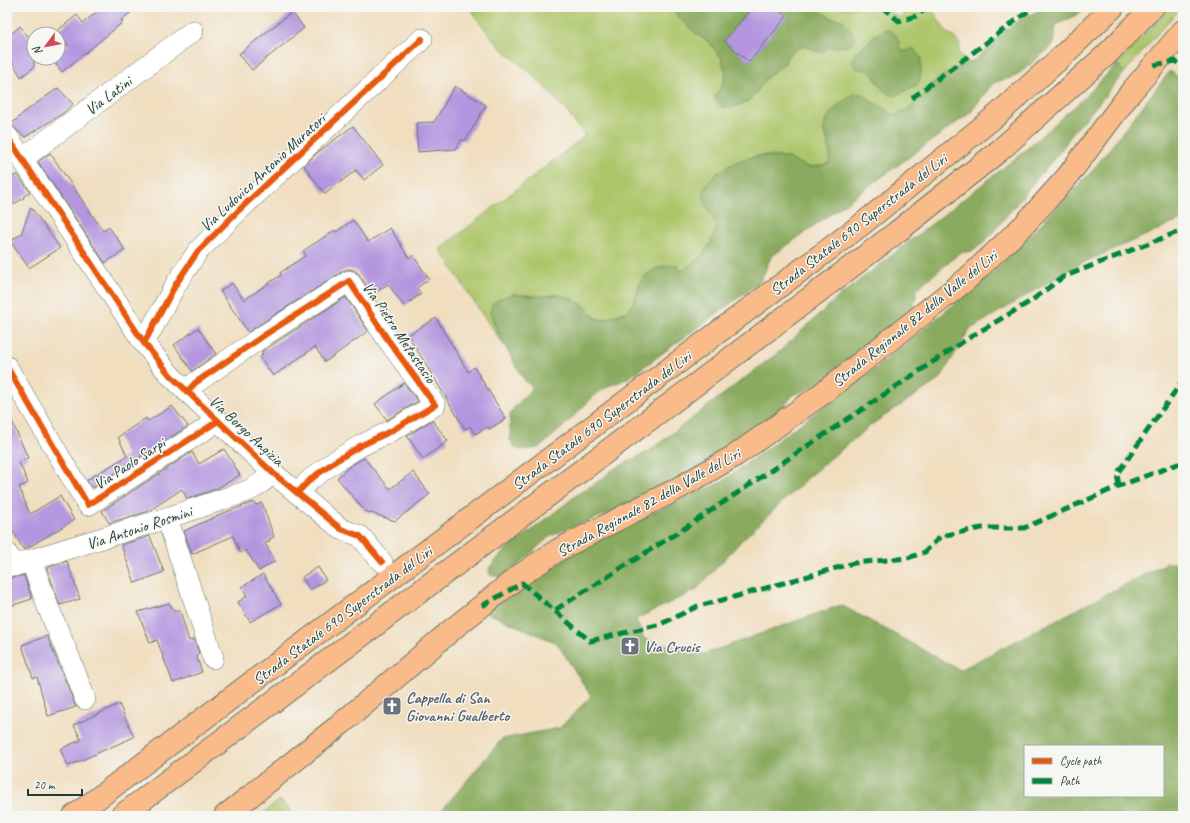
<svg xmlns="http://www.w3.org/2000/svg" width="1190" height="823" font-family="Caveat,sans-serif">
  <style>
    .green { fill: #adc66b; stroke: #668250; fill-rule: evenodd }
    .forest { fill: #8aab5f; stroke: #54744a; fill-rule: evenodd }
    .building { fill: #b396df }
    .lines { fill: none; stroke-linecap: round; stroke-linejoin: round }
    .minor-casing { stroke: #687565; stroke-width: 22 }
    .major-casing { stroke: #687565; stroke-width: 24 }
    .highway-casing { stroke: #687565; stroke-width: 24 }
    .minor { stroke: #fff; stroke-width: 21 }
    .major { stroke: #fabb8b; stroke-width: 22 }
    .highway { stroke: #fabb8b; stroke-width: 22 }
    .quiet { stroke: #00873e; stroke-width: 5; stroke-dasharray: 10 5; stroke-linecap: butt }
    .cycleway-casing { stroke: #f6f6f2; stroke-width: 8 }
    .cycleway { stroke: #e8590c; stroke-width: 6 }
    .labels { text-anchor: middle; stroke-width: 3; stroke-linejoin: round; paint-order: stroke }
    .street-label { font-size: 16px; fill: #1f3d34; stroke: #f6f6f2 }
    .worship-label { font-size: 16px; font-weight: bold; fill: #5b616d; stroke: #f6f6f2; text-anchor: start }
  </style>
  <rect width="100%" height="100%" fill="#f6f6f2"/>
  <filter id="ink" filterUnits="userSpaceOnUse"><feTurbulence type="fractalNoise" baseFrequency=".025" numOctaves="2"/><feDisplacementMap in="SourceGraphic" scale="8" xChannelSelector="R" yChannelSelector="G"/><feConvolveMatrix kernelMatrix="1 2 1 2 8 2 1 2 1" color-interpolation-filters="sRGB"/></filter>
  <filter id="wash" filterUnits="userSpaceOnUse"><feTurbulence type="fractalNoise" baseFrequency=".012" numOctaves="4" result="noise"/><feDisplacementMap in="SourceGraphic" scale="16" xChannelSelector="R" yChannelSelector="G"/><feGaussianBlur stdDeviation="0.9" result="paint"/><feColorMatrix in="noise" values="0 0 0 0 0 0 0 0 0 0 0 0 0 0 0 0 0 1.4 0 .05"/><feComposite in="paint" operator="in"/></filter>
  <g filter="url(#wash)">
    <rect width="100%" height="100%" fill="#f0debf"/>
    <g class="green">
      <path d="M470,7H672L679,18L698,35L708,41L721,57L726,72L722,86L715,96L722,107L730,108L742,104L749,100L757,92L766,78L785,63L787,56L797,48L804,46L820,52L828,47L848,46L853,41L854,37L842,20L834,19L811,7H883L900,18L908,7H931L946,32L953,36L960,45L958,52L968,64L955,69L934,82L922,98L907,110L894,115C883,108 872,103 863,94L823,131C829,142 831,152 829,163L821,166L812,167L804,166L788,158L760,155L745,159L727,167L704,199L717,226C712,245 700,263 681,271C669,276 654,278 641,281L633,304L628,311L602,320L595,317L590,313L585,306L556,294L547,297L514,294L496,329L509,352L480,311L440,249L585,136L566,110L530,72L501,48L479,22ZM875,35L898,39C899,46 898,50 906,52L878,83L871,72L864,68L854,54Z"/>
      <polygon points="1171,7 1182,7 1163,27 1124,73 1117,64"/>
      <polygon points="280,800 296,816 260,816"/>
    </g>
    <g class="forest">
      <path d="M672,7H752L724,41L749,62L786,16L775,7H811L834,19L842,20C848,26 855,32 854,41L848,46L828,47L823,52H820L805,46L797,48L787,56L785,63L774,70L766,78L757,92L749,100L742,104L730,108L722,107L716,100L715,96L722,86L726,73L721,57L708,41L698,35L679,18Z"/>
      <path d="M1042,7H1086L1078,14L1056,25L1053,45L1016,76L993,83L970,113L771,257L760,282L631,376L617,383L610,385L596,394L562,428L550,438L544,444L538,448L523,450L515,448L510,440V415L514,408L533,387L526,382L521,375L496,329L490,312L492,304C498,300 506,295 514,294C520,294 526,296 532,296C547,297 560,292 574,300C577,302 582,304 585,306C590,311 594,321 603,320C608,319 626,313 629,310C636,303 636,291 641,282C647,270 664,264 677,265L681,271C700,260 711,249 717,226C705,201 692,189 722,170C741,158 754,155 776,157C780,157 785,157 788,158C793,160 798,163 802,165C810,169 821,166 829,163C831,155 830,146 827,138C826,135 824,133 824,129C823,117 842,100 853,95C856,94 860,94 863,94C872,103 883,108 894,115L907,110L922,98L934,82L955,69L975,60L1005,30L1023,18L1034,13Z"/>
      <path d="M886,29C890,31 895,33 897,37C903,45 894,57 913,48L921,58V74L919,81L916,85L895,96C874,92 879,66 857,69L852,62L854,54L867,44L875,35Z"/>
      <path d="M1117,64L1124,73L1081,124C1073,130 1070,136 1065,145L984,243L971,251L959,253C946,267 929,276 916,290V298L913,307L819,384L793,395L778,414L668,487L618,510L566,529L549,537L540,545L510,573L499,577L490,575L489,571L490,567L508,547L522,538L578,494L602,479L612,470L649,451L779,352L836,299L1021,154L1085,97Z"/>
      <path d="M1170,71L1183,81V219L1082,263L1032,292L969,330L940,379L871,425L813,473L742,540L696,590L636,619L644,639L704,654L841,605L960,670L1167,563H1183V816H437L502,739L560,728L591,696L557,643L485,612L551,566L636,521L723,481L877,367L995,271L1093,170ZM1025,746H1163V796H1025Z"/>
    </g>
    <g id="blocks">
      <g class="building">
        <polygon points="103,7 138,7 121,20 123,22 62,72 51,58 58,58 58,53 68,45 57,31 77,15 83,23"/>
        <polygon points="752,7 775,7 787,16 749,62 724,41"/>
        <polygon points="292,12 304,28 252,70 239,54"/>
        <polygon points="20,26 34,44 34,67 21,77 12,61 7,62 7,38"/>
        <polygon points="455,86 486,105 465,141 462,139 456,149 418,152 416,123 434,122"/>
        <polygon points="58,88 73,104 62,114 25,137 11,125 23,113"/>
        <polygon points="353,126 383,165 364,180 356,170 325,194 304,166 317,153"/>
        <polygon points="50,153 103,231 109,227 125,250 105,263 38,162"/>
        <polygon points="17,174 30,192 23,197 24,198 7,208 7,181"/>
        <polygon points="31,207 60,248 29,268 10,241 21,234"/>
        <polygon points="353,220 368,242 390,228 409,258 413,255 429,279 417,288 421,294 404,306 388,284 372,295 359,274 354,270 348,269 343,271 248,332 220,291 232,283 244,300 281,275 280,273 306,255 303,251 335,230 336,232"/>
        <polygon points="346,297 368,331 325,362 315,347 273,376 260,357 263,354 261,352"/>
        <polygon points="436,318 468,372 474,367 506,419 489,429 488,427 475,434 470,426 465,429 408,335"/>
        <polygon points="198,328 216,354 192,371 174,345"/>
        <polygon points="404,383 418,401 387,420 375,404"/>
        <polygon points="172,406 188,426 92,488 87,480 127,456 118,437 146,418 148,421"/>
        <polygon points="7,410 28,458 19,462 28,483 19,487 30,514 60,496 74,520 24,550 7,522"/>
        <polygon points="432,420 448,441 423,459 407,436"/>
        <polygon points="224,449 240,475 216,489 187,499 182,489 149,511 109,523 102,511 192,452 199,464"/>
        <polygon points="364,458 390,489 413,472 430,494 395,521 365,511 337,478 350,466"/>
        <polygon points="254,502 256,505 262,503 274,537 269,539 270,541 265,543 275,561 259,571 246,550 240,553 233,536 192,554 184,531 221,514"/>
        <polygon points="150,536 164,572 135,583 121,545"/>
        <polygon points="67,561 80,599 60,605 47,568"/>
        <polygon points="318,567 326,580 310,590 302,577"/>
        <polygon points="263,574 281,604 250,622 238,602 247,596 242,587"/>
        <polygon points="24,575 32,599 7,607 7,579"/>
        <polygon points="169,603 174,611 180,611 189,641 194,639 199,653 196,655 202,672 173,683 157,640 150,643 138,612"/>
        <polygon points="47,636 76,707 48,716 37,677 33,678 22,645"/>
        <polygon points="119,704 134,737 68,766 60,749 81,740 74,725"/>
      </g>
    </g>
  </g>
  <g filter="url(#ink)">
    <use href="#blocks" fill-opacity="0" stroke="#687565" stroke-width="1"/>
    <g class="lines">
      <g class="minor-casing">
        <g id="minor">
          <polyline points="7,136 144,343 170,375 273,473 341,529 360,536 382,562"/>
          <polyline points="22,159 193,31"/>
          <polyline points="144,343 176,284 198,251 239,210 422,39"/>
          <polyline points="7,367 88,505 218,421"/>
          <polyline points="187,392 195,383 266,334 349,281 386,337 435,405 391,431 360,446 334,462 311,479 297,493"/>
          <polyline points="167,518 213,658"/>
          <polyline points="7,554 14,566 31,560 167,518 248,491 261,483 273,473"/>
          <polyline points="31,560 48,607 69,657 85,699"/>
        </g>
      </g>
      <g class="major-casing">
        <polyline id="major" points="225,816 341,724 454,628 519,576 558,550 677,489 736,455 819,396 967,279 1024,225 1067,177 1131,92 1183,31"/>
      </g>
      <g class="highway-casing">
        <g id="highway">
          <polyline points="74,816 861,225 997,115 1057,61 1113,7"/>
          <polyline points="121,816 686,392 897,232 999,151 1106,55 1153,7"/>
        </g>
      </g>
      <use href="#minor" class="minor"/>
      <use href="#major" class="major"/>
      <use href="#highway" class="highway"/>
      <g class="quiet">
        <polyline points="882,7 899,21 916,16 929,7"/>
        <polyline points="1154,65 1175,61 1183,67"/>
        <polyline points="912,98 1034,7"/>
        <polyline points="1119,486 1117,474 1183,380"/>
        <polyline points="482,606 522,583 590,641 661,624 698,606 734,597 854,563 908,558 925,552 941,536 982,528 1024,528 1119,486 1178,464 1183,465"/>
        <polyline points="555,610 688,526 967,339 1031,301 1063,277 1183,230"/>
      </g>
      <g class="cycleway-casing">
        <g id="cycleway">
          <polyline points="7,136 144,343 170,375 273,473 341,529 360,536 382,562"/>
          <polyline points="144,343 176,284 198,251 239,210 422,39"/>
          <polyline points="7,367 88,505 218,421"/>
          <polyline points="187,392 195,383 266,334 349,281 386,337 435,405 391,431 360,446 334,462 311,479 297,493"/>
        </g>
      </g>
      <use href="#cycleway" class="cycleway"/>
    </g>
  </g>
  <defs>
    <g id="church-square" transform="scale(1)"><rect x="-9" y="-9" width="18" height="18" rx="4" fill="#6b7280" stroke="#f6f6f2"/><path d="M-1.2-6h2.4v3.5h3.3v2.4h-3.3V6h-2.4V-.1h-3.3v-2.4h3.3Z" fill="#fff"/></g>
  </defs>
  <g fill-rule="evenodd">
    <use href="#church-square" x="630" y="646"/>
    <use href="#church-square" x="392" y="706"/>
  </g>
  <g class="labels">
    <g class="street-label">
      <text transform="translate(108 95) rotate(-37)" y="6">Via Latini</text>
      <text transform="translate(262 172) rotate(-43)" y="6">Via Ludovico Antonio Muratori</text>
      <text transform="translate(858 224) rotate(-38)" y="6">Strada Statale 690 Superstrada del Liri</text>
      <text transform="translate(914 318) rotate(-39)" y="6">Strada Regionale 82 della Valle del Liri</text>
      <text transform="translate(400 332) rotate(56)" y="6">Via Pietro Metastasio</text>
      <text transform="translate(601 420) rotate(-37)" y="6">Strada Statale 690 Superstrada del Liri</text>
      <text transform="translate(247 430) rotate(43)" y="6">Via Borgo Angizia</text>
      <text transform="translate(129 463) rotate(-33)" y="6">Via Paolo Sarpi</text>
      <text transform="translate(648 502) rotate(-29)" y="6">Strada Regionale 82 della Valle del Liri</text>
      <text transform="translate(139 527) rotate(-18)" y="6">Via Antonio Rosmini</text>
      <text transform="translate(342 615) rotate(-37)" y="6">Strada Statale 690 Superstrada del Liri</text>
    </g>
    <g class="worship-label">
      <text x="644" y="652">Via Crucis</text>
      <text x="406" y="703">Cappella di San<tspan x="406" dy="18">Giovanni Gualberto</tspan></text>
    </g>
  </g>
  <rect width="1190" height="823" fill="none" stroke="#f6f6f2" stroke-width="24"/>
  <rect x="1024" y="745" width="140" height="52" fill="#f6f6f2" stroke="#a0aca6"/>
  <rect x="1032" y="758" width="20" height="6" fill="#e8590c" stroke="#a0aca6"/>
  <text x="1060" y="765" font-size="12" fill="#1f3d34">Cycle path</text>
  <rect x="1032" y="778" width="20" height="6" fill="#00873e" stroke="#a0aca6"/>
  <text x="1060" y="785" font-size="12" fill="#1f3d34">Path</text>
  <g transform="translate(46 46) rotate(238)"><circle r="19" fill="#f6f6f2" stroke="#a0aca6"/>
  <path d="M0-3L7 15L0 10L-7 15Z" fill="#d1495b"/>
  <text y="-6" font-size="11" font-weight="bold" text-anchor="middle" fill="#1f3d34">N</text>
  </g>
  <path d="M28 789v6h54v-6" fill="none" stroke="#1f3d34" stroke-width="2"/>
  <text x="34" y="789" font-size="12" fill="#1f3d34" stroke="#f6f6f2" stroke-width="3" paint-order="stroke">20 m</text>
</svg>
